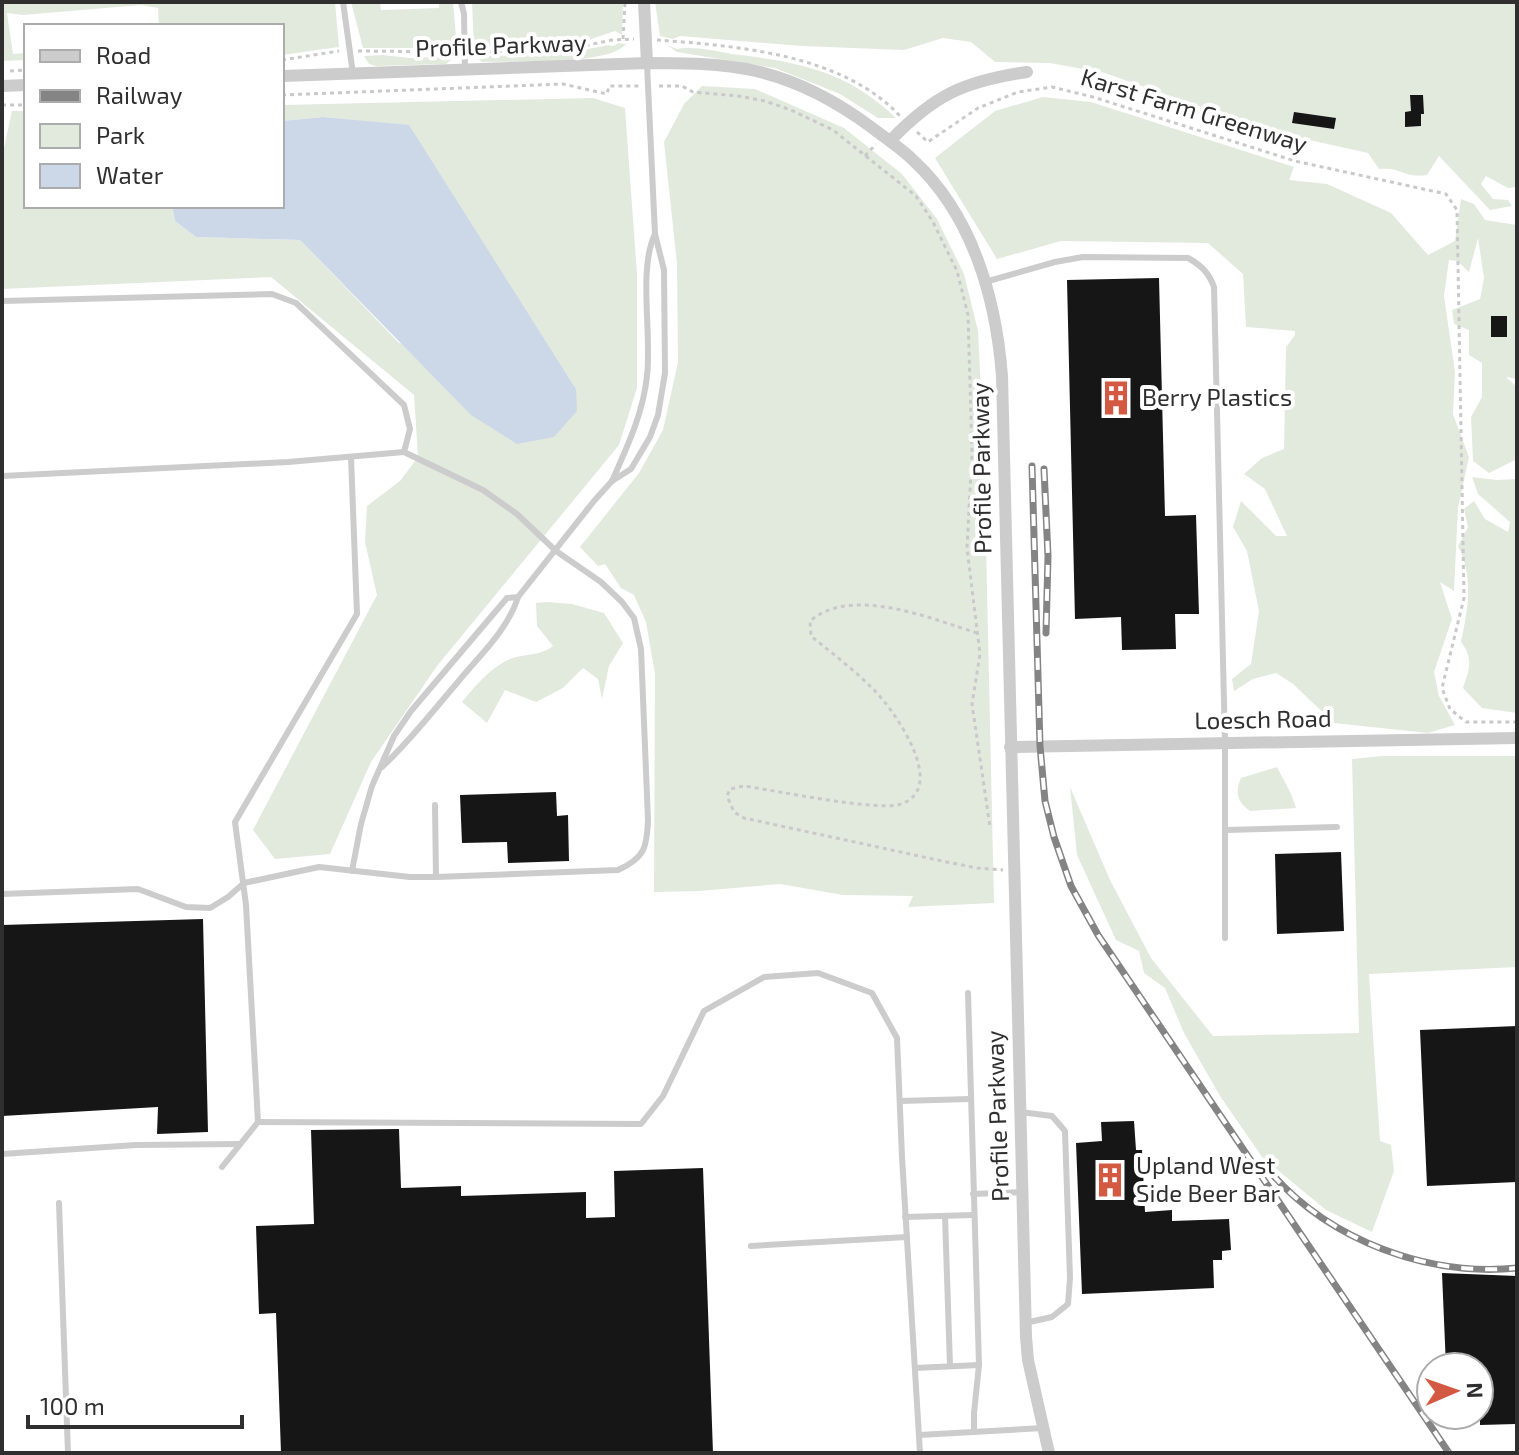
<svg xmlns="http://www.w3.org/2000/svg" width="1519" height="1455" font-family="'Exo 2',sans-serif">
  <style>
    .green { fill: #e2eade }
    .water { fill: #ccd7e8 }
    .building { fill: #161616 }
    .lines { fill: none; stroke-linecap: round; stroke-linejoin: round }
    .path { stroke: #c9c9c9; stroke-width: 3; stroke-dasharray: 4 4; stroke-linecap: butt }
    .lane { stroke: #ccc; stroke-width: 6 }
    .street { stroke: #ccc; stroke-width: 12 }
    .rail-casing { stroke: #848484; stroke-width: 7 }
    .rail { stroke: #fff; stroke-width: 4; stroke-dasharray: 12; stroke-linecap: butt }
    .labels { text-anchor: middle; stroke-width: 8; stroke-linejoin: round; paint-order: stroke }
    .street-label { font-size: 24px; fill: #2f2f2f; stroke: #fff }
    .poi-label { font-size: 24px; fill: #2f2f2f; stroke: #fff; text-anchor: start }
  </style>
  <rect width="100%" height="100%" fill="#fff"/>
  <g class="green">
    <polygon points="2,2 335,2 339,47 282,55 282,26 159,26 158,8 141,5 23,15 7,13 13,54 26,53 26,60 2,61"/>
    <polygon points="351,2 380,2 381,10 439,8 439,2 453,2 457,48 363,48"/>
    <polygon points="472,2 623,2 622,35 615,31 573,45 474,48"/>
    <path d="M655,2H1517V187L1508,188L1486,176L1481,184L1493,199L1508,200L1512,206L1490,210L1439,156L1427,175C1402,178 1402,167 1379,169L1368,153L1269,131L1105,73L1050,63L995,62L971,42L943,38L904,50L802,46L680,36L673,39L660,36Z"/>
    <path d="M619,43L626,44C608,66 513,61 482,62L476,56L556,55L609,45L613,46Z"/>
    <path d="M667,45L677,49C694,46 715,51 732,54C799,62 846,70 896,118H878L840,94L775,68L677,52Z"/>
    <polygon points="383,55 410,58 455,56 446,64 376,66 369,64 364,56"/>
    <polygon points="702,86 755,89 844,128 902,174 937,219 964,274 978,331 984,454 994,903 908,907 913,896 843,895 780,884 699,891 654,892 655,674 646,622 634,595 621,588 605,564 598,566 580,547 639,473 663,430 678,362 677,264 664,142 684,104"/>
    <polygon points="1043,97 1091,102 1294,167 1289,180 1327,184 1391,213 1428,255 1455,241 1461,199 1474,204 1485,220 1517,225 1517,379 1506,377 1517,387 1517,459 1489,473 1473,461 1471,417 1482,397 1482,363 1469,355 1469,330 1454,324 1452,310 1480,299 1484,278 1478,238 1469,272 1457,261 1449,260 1444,296 1455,372 1453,414 1469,457 1458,508 1454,591 1440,582 1452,619 1434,672 1439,696 1455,725 1428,733 1334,723 1293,684 1276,673 1253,679 1234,691 1232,679 1251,664 1259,611 1247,551 1233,527 1241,501 1276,536 1287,536 1265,489 1244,474 1262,458 1284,449 1286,347 1295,335 1295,331 1246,327 1243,274 1208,243 1061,241 997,259 935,158 995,111"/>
    <polygon points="593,98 625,108 637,274 637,388 619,445 437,666 371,762 330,854 275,859 253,830 377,595 365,542 367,506 400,481 418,457 414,395 271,277 2,289 2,157 12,111 26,111 26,206 172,206 175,221 196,237 300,240 399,343 576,389 409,126 323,117 282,121 282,105"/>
    <path d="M1472,477L1496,480L1517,479V713L1482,708L1463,688C1469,670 1474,659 1461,642C1468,609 1474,578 1458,546L1468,527L1464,509L1474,501L1485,519L1508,532L1510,522L1478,494Z"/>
    <path d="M547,602L572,604L604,613L623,643L609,666L602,699L598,679L583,668L563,688L536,702L505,690L487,723L462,702C476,685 494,663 516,657C530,654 541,655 553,646L537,626L536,603Z"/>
    <polygon points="1382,756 1517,756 1517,967 1369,974 1380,1141 1391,1145 1394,1171 1372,1232 1326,1210 1262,1157 1220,1096 1184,1033 1165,988 1144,973 1139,951 1116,940 1077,855 1070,787 1110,880 1151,958 1213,1036 1359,1033 1352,759"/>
    <path d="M1277,767L1291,794L1296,808L1250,811C1237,802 1235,792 1241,778Z"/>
  </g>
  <polygon class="water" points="323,117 409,125 576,389 577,411 554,437 517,444 471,415 300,240 196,237 175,221 172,206 282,206 282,121"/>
  <g class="building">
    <polygon points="1410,95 1423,95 1424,114 1421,114 1421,126 1405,127 1405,112 1411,111"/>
    <polygon points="1294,112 1336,118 1334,129 1292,123"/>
    <polygon points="1159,278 1165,516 1196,515 1199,614 1175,614 1176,649 1122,650 1121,617 1075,619 1067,280"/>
    <rect x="1491" y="316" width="16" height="21"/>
    <polygon points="556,792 557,816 568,815 569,861 508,863 507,842 462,843 460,795"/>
    <polygon points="1341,852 1344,931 1277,934 1275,854"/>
    <polygon points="203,919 208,1132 157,1134 158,1107 2,1116 2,925"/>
    <polygon points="1517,1026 1517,1182 1427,1186 1420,1030"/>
    <polygon points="1134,1121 1136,1150 1142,1150 1145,1212 1172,1210 1172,1221 1229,1219 1231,1250 1222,1251 1222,1260 1213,1260 1214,1288 1082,1294 1076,1143 1102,1141 1101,1122"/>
    <polygon points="399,1129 401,1188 461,1186 461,1196 586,1192 586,1218 615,1217 614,1171 703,1168 713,1453 281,1453 276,1313 259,1314 256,1226 314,1224 311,1130"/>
    <polygon points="1442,1273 1517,1276 1516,1424 1480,1425 1479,1367 1446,1367"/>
  </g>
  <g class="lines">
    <g class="path">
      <polyline points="623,39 625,2"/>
      <path d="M657,40C738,46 842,54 900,116"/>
      <polyline points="358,51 455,52"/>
      <polyline points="474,52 564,50 612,40 634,39"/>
      <polyline points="282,60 339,51"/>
      <polyline points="10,71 26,70"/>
      <polyline points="659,86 682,86 693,92 738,96 765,101 791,110 833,130 916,196 933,222 957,271 968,315 972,453 967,548 980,654 972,704 990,827"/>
      <polyline points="282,95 563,84 607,94 609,86 639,86"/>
      <polyline points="2,105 26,105"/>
      <polyline points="917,132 928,142 978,108 1018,92 1052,87 1093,97 1295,161 1446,194 1457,210 1464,598 1442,688 1450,709 1466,722 1517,722"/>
      <polyline points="865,156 876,144"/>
      <path d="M977,633C932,619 852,585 810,621L811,636C833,654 857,672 876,692C896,713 948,788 901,804C878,812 773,790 744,786L730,789L727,796L734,812L744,818L942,861L977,868L1003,870"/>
    </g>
    <g class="lane">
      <polyline points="343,2 353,74"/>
      <polyline points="461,2 464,14 465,70"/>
      <path d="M985,282L1055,262L1083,257L1188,258C1201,265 1209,273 1214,287L1225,743V938"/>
      <polyline points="2,301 272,294 296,303 404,405 410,429 404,452 288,462 2,476"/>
      <path d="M612,481C627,447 643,414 647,376C652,334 638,269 655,234"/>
      <path d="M382,767C409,742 432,712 457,683C478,657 508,630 518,597L594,501L612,481L631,469L650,437L658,415L665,373L664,270L655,234L647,64"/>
      <polyline points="435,805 436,877"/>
      <polyline points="1225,830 1337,827"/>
      <polyline points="352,871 361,824 372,786 394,736 411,711 507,598 518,597"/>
      <path d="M2,894L138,889L186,907L210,908L228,897L244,883L319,867L410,877H436L618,870C645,858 647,847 648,820L641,649L634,618L622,602L601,582L556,551L517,514L483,490L404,452"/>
      <polyline points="968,993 979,1365 974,1413 974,1432"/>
      <polyline points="900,1101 970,1099"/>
      <polyline points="1020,1112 1052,1116 1065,1131 1070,1278 1068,1304 1052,1317 1025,1323"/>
      <polyline points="258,1122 641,1124 663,1096 704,1011 764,977 818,973 872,993 897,1038 902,1157 920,1453"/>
      <polyline points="2,1154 136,1145 240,1144"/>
      <polyline points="222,1167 258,1122 246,905 235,822 357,614 351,457"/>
      <polyline points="973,1194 1022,1192"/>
      <polyline points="59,1203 68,1453"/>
      <polyline points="945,1216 950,1366"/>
      <polyline points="905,1217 973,1215"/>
      <polyline points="751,1246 907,1237"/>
      <polyline points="915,1368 979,1365"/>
      <polyline points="919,1435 1043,1428"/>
    </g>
    <g class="street">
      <polyline points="644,2 647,63"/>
      <path d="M282,76L647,63C683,63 720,63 756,71C799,81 836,101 871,127C885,138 901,148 914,161C973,216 996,299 1002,376L1026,1337L1028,1360L1049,1453"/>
      <polyline points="2,86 26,85"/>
      <path d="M890,141C934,95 964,81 1027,72"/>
      <polyline points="1010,747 1517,738"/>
    </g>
    <g class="rail-casing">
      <g id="rail">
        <polyline points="1032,466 1040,746 1045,801 1054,837 1071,886 1098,935 1449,1453"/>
        <polyline points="1044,469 1048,556 1046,633"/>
        <path d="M1272,1174C1331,1241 1429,1277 1517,1268"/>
      </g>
    </g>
    <use href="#rail" class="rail"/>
  </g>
  <defs>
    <g id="building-bare" transform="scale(2.76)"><path d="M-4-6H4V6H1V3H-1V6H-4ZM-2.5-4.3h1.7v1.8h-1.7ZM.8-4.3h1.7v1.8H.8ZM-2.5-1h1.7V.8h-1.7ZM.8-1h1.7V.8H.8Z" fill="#d45942" stroke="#fff" stroke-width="2.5" paint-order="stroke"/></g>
  </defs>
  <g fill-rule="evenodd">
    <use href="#building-bare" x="1116" y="398"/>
    <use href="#building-bare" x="1110" y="1180"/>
  </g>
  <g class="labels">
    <g class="street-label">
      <text transform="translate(501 46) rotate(-2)" y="8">Profile Parkway</text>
      <text transform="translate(1194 111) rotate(17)" y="8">Karst Farm Greenway</text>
      <text transform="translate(982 468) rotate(-91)" y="8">Profile Parkway</text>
      <text transform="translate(1263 720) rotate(-1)" y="8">Loesch Road</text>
      <text transform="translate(998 1116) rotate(-92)" y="8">Profile Parkway</text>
    </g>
    <g class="poi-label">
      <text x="1142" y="406">Berry Plastics</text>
      <text x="1136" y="1174">Upland West<tspan x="1136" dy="28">Side Beer Bar</tspan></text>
    </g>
  </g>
  <rect width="1519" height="1455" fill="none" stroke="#2f2f2f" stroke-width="8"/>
  <rect x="24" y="24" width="260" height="184" fill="#ffffff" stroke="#acacac" stroke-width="2"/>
  <rect x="40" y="50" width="40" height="12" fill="#cccccc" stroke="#acacac" stroke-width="2"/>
  <text x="96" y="64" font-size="24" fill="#2f2f2f">Road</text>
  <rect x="40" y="90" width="40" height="12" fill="#848484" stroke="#acacac" stroke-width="2"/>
  <text x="96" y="104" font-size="24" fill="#2f2f2f">Railway</text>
  <rect x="40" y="124" width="40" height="24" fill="#e2eade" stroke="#acacac" stroke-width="2"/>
  <text x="96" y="144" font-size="24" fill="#2f2f2f">Park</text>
  <rect x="40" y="164" width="40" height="24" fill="#ccd7e8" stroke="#acacac" stroke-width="2"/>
  <text x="96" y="184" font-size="24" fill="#2f2f2f">Water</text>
  <g transform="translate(1455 1391) rotate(88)"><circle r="38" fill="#ffffff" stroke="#acacac" stroke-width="2"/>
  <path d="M0-6L14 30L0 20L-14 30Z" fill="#d45942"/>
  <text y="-12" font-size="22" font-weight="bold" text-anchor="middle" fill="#2f2f2f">N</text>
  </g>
  <path d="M28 1415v12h214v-12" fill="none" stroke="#2f2f2f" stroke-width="4"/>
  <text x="40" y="1415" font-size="24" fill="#2f2f2f" stroke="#ffffff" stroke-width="6" paint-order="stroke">100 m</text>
</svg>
